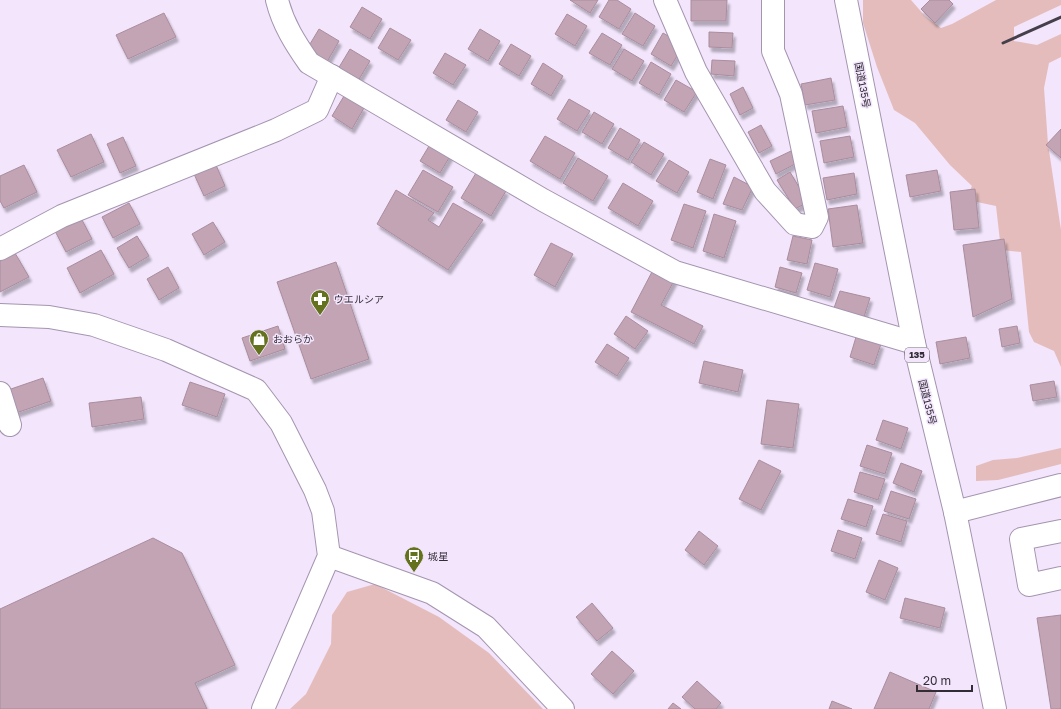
<svg xmlns="http://www.w3.org/2000/svg" width="1061" height="709" font-family="'Golos Text','Noto Sans JP',sans-serif">
  <style>
    .green { fill: #e5bcbc }
    .building { fill: #c2a4b4; stroke: #aa8d9d; filter: url(#shadow) }
    .lines { fill: none; stroke-linecap: round; stroke-linejoin: round }
    .minor-casing { stroke: #a495af; stroke-width: 24 }
    .highway-casing { stroke: #a495af; stroke-width: 24 }
    .minor { stroke: #fff; stroke-width: 22 }
    .highway { stroke: #fff; stroke-width: 22 }
    .rail { stroke: #453f4b; stroke-width: 3 }
    .labels { text-anchor: middle; stroke-width: 3; stroke-linejoin: round; paint-order: stroke }
    .shield { fill: #f2e5fc; stroke: #6c6472; stroke-width: 1 }
    .shield-label { font-size: 9px; font-weight: bold; fill: #322c37 }
    .street-label { font-size: 10px; fill: #322c37; stroke: #f2e5fc }
    .poi-label { font-size: 10px; fill: #322c37; stroke: #f2e5fc; text-anchor: start }
  </style>
  <defs>
    <filter id="shadow"><feDropShadow dx="2.5" dy="4.5" stdDeviation="1" flood-color="#0004"/></filter>
  </defs>
  <rect width="100%" height="100%" fill="#f2e5fc"/>
  <g class="green">
    <polygon points="863,0 911,0 925,16 941,28 952,24 996,0 1061,0 1061,5 1014,27 1014,41 1037,45 1061,34 1061,57 1049,63 1044,88 1048,144 1061,230 1061,367 1054,351 1034,342 1029,332 1021,252 1001,250 996,206 977,202 967,196 972,186 950,165 915,123 894,110 877,67 863,23"/>
    <polygon points="1061,448 1061,464 998,480 976,481 976,466 993,460 1017,458"/>
    <polygon points="375,584 439,617 489,653 543,709 290,709 306,694 331,644 332,615 347,592"/>
  </g>
  <g class="building">
    <polygon points="570,0 598,0 590,13"/>
    <polygon points="609,0 617,0 631,9 619,29 599,17"/>
    <polygon points="691,0 727,0 726,21 691,21"/>
    <polygon points="930,0 949,0 953,4 935,23 921,9"/>
    <polygon points="362,7 382,19 370,39 350,27"/>
    <polygon points="164,13 176,37 128,59 116,35"/>
    <polygon points="635,13 655,26 643,46 622,34"/>
    <polygon points="567,14 587,26 575,46 555,34"/>
    <polygon points="390,28 411,40 398,60 378,48"/>
    <polygon points="319,29 339,41 327,62 307,49"/>
    <polygon points="480,29 500,41 488,61 468,49"/>
    <polygon points="709,32 733,33 732,48 709,47"/>
    <polygon points="602,33 622,45 610,65 589,53"/>
    <polygon points="663,33 684,45 671,66 651,54"/>
    <polygon points="511,44 531,56 519,76 499,64"/>
    <polygon points="350,49 370,61 358,81 338,69"/>
    <polygon points="624,49 644,61 632,81 612,69"/>
    <polygon points="445,53 466,65 453,85 433,73"/>
    <polygon points="712,60 735,61 734,76 711,74"/>
    <polygon points="651,62 671,74 659,95 639,83"/>
    <polygon points="543,63 563,76 551,96 531,84"/>
    <polygon points="831,78 835,100 805,105 801,84"/>
    <polygon points="676,80 697,92 684,112 664,100"/>
    <polygon points="743,87 753,108 740,115 730,94"/>
    <polygon points="344,96 364,108 352,129 332,116"/>
    <polygon points="569,99 590,111 577,131 557,119"/>
    <polygon points="458,100 478,112 466,132 446,120"/>
    <polygon points="843,106 847,127 816,133 812,111"/>
    <polygon points="594,112 614,124 602,144 582,132"/>
    <polygon points="761,125 772,146 759,153 748,132"/>
    <polygon points="620,128 640,140 628,160 608,148"/>
    <polygon points="1061,129 1061,158 1046,145"/>
    <polygon points="91,134 104,162 71,177 57,150"/>
    <polygon points="545,136 575,153 560,179 530,161"/>
    <polygon points="850,136 854,157 824,163 820,141"/>
    <polygon points="123,137 136,166 120,173 107,144"/>
    <polygon points="432,141 452,153 440,173 420,161"/>
    <polygon points="644,142 664,154 651,175 631,162"/>
    <polygon points="791,151 797,163 776,174 770,161"/>
    <polygon points="578,158 608,176 593,201 563,183"/>
    <polygon points="710,159 726,165 713,199 697,192"/>
    <polygon points="669,160 689,172 677,193 656,181"/>
    <polygon points="24,165 37,192 4,208 0,201 0,176"/>
    <polygon points="216,165 225,186 204,196 194,174"/>
    <polygon points="423,170 453,187 438,212 408,195"/>
    <polygon points="937,170 941,191 910,197 906,175"/>
    <polygon points="790,172 808,202 795,209 777,180"/>
    <polygon points="476,173 506,191 491,216 461,198"/>
    <polygon points="854,173 857,194 827,200 823,178"/>
    <polygon points="734,177 753,187 742,210 723,204"/>
    <polygon points="623,183 653,201 638,226 608,208"/>
    <polygon points="975,189 979,228 954,230 950,192"/>
    <polygon points="396,190 434,213 428,220 439,227 453,203 483,220 448,270 377,224"/>
    <polygon points="129,203 140,224 113,238 102,217"/>
    <polygon points="684,204 706,211 693,248 671,240"/>
    <polygon points="857,205 863,243 833,247 828,209"/>
    <polygon points="714,214 736,221 724,258 703,251"/>
    <polygon points="81,218 92,239 66,252 55,231"/>
    <polygon points="213,222 225,242 204,255 192,234"/>
    <polygon points="137,236 149,256 129,268 117,248"/>
    <polygon points="793,236 812,240 807,264 787,260"/>
    <polygon points="1004,239 1012,299 973,317 963,245"/>
    <polygon points="551,243 573,254 555,287 534,275"/>
    <polygon points="101,250 114,274 80,293 67,268"/>
    <polygon points="15,253 29,277 0,292 0,261"/>
    <polygon points="336,262 369,359 311,379 277,282"/>
    <polygon points="815,263 838,269 830,297 807,290"/>
    <polygon points="168,267 179,288 159,300 147,279"/>
    <polygon points="780,267 802,273 796,293 775,287"/>
    <polygon points="654,268 675,279 661,305 703,326 694,344 631,312"/>
    <polygon points="840,291 870,298 864,317 834,308"/>
    <polygon points="626,316 648,331 635,349 614,334"/>
    <polygon points="278,326 285,349 250,361 242,338"/>
    <polygon points="1017,326 1020,343 1002,347 999,329"/>
    <polygon points="856,337 881,344 874,365 850,357"/>
    <polygon points="966,337 970,358 940,364 936,342"/>
    <polygon points="607,344 629,358 617,376 595,362"/>
    <polygon points="704,361 743,370 738,392 699,383"/>
    <polygon points="43,378 51,401 16,413 8,390"/>
    <polygon points="1054,381 1057,397 1033,401 1030,385"/>
    <polygon points="190,382 225,394 217,417 182,405"/>
    <polygon points="141,397 144,419 92,427 89,403"/>
    <polygon points="767,400 799,404 793,448 761,444"/>
    <polygon points="883,420 908,428 901,449 876,440"/>
    <polygon points="867,445 892,453 885,474 860,466"/>
    <polygon points="759,460 781,471 761,510 739,499"/>
    <polygon points="901,463 922,471 914,492 893,483"/>
    <polygon points="860,472 885,479 878,500 854,492"/>
    <polygon points="891,491 916,499 909,519 884,511"/>
    <polygon points="848,499 873,506 866,527 841,519"/>
    <polygon points="883,514 907,521 901,542 876,534"/>
    <polygon points="838,530 862,538 855,559 831,551"/>
    <polygon points="699,531 718,546 704,565 685,550"/>
    <polygon points="153,538 182,553 235,665 195,683 207,709 0,709 0,609"/>
    <polygon points="879,560 898,568 885,600 866,592"/>
    <polygon points="905,598 945,608 940,628 900,618"/>
    <polygon points="592,603 613,628 597,641 576,617"/>
    <polygon points="1061,615 1061,709 1051,709 1037,618"/>
    <polygon points="612,651 634,671 613,694 591,674"/>
    <polygon points="890,672 936,692 929,709 874,709"/>
    <polygon points="697,681 721,703 716,709 695,709 682,697"/>
    <polygon points="832,701 852,709 829,709"/>
    <polygon points="673,703 681,709 668,709"/>
  </g>
  <g class="lines">
    <g class="minor-casing">
      <g id="minor">
        <path d="M277,0C283,24 295,43 309,63L543,200L675,272L914,343"/>
        <polyline points="665,0 696,72 765,191 795,224 812,227 817,217 791,94 773,51 773,0"/>
        <polyline points="0,249 62,216 276,130 317,110 332,76"/>
        <polyline points="0,315 49,317 94,325 166,350 256,390 281,423 315,490 323,511 329,556 263,709"/>
        <polyline points="0,393 10,425"/>
        <polyline points="955,512 1061,485"/>
        <polyline points="1061,531 1021,539 1029,585 1061,578"/>
        <polyline points="329,556 432,593 486,627 563,709"/>
      </g>
    </g>
    <g class="highway-casing">
      <polyline id="highway" points="846,0 914,343 955,512 995,709"/>
    </g>
    <use href="#minor" class="minor"/>
    <use href="#highway" class="highway"/>
    <polyline class="rail" points="1003,43 1061,17"/>
  </g>
  <defs>
    <g id="pharmacy-pin" transform="scale(1)"><path d="M0 17L-7.5 6A9.5 9.5 0 1 1 7.5 6Z" fill="#64721e" stroke="#f2e5fc"/><path d="M-2-6h4v4h4v4h-4v4h-4v-4h-4v-4h4Z" fill="#fff"/></g>
    <g id="shop-pin" transform="scale(1)"><path d="M0 17L-7.5 6A9.5 9.5 0 1 1 7.5 6Z" fill="#64721e" stroke="#f2e5fc"/><path d="M-5-2.5h2.3a2.7 3.5 0 0 1 5.4 0H5L5.5 6h-11ZM-1.5-2.5h3a1.5 2.3 0 0 0-3 0Z" fill="#fff"/></g>
    <g id="bus-pin" transform="scale(1)"><path d="M0 17L-7.5 6A9.5 9.5 0 1 1 7.5 6Z" fill="#64721e" stroke="#f2e5fc"/><path d="M-5-6H5V4H4V6H2V4H-2V6H-4V4H-5ZM-3.5-4V0h7V-4ZM-3.5 1.2v1.5H-2V1.2ZM2 1.2v1.5H3.5V1.2Z" fill="#fff"/></g>
  </defs>
  <g fill-rule="evenodd">
    <use href="#pharmacy-pin" x="320" y="299"/>
    <use href="#shop-pin" x="259" y="339"/>
    <use href="#bus-pin" x="414" y="556"/>
  </g>
  <g class="labels">
    <rect class="shield" x="905" y="348" width="24" height="14" rx="3"/>
    <g class="shield-label">
      <text x="917" y="358">135</text>
    </g>
    <g class="street-label">
      <text transform="translate(863 85) rotate(79)" y="4">国道135号</text>
      <text transform="translate(928 402) rotate(76)" y="4">国道135号</text>
    </g>
    <g class="poi-label">
      <text x="334" y="303">ウエルシア</text>
      <text x="273" y="343">おおらか</text>
      <text x="428" y="560">城星</text>
    </g>
  </g>
  <path d="M917 685v6h55v-6" fill="none" stroke="#322c37" stroke-width="2"/>
  <text x="923" y="685" font-size="12" fill="#322c37" stroke="#f2e5fc" stroke-width="3" paint-order="stroke">20 m</text>
</svg>
